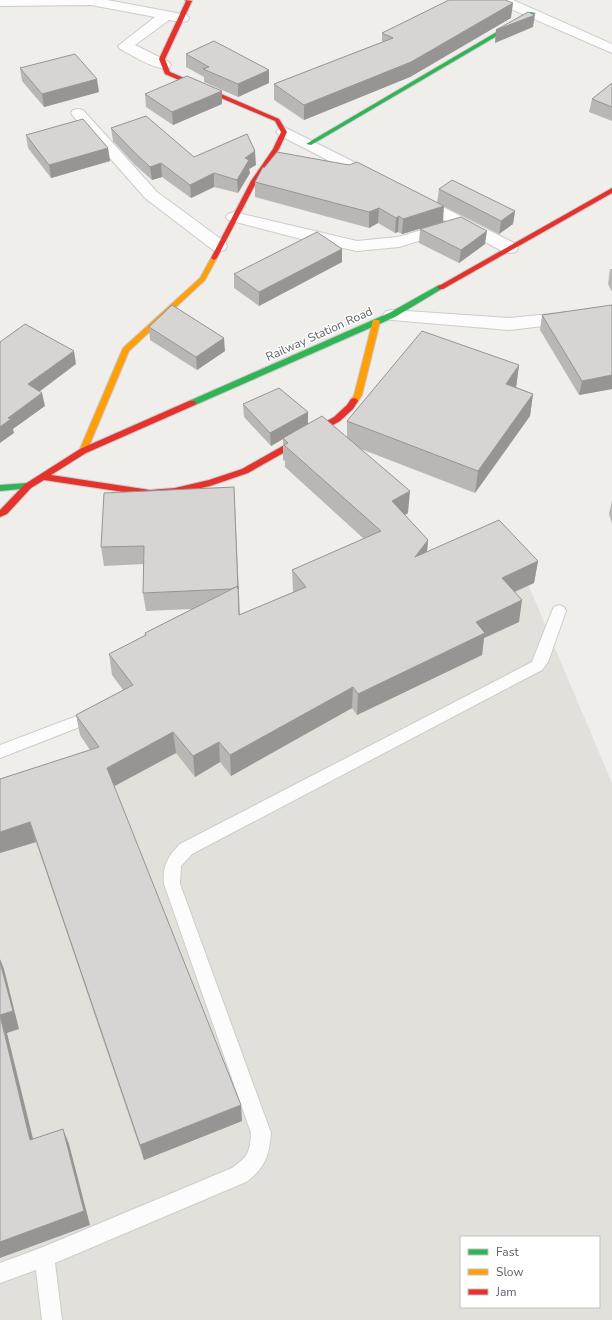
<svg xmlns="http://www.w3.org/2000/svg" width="612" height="1320" font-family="'Nunito Sans',sans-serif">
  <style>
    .education { fill: #e2e0da; fill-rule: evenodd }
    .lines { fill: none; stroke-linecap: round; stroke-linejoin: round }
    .lane-casing { stroke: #cbcccc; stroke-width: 2 }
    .street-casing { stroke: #cbcccc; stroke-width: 2 }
    .fast-casing { stroke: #cacacb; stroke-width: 2 }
    .slow-casing { stroke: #cacacb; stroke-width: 2 }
    .jam-casing { stroke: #cacacb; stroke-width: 2 }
    .lane { fill: #fdfcfc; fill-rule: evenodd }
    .street { fill: #fdfcfc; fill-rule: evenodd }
    .fast { fill: #30b455; fill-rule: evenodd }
    .slow { fill: #ff9f0a; fill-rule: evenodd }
    .jam { fill: #e5322d; fill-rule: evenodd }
    .wall { fill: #b8b7b5 }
    .shaded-wall { fill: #969594 }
    .building { fill: #d6d5d3; stroke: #969594 }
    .labels { text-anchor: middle; stroke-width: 3; stroke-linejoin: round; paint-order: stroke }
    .street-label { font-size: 12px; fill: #5f6368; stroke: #fff }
  </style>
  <rect width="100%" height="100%" fill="#efeeea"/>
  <path class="education" d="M506,532L612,783V1320H0V809ZM461,1237H599V1307H461Z"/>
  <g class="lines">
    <g class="lane-casing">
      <g id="lane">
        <path d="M559,605L564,607L566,611L548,662L542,670L192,854L181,866L180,884L271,1133C269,1156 265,1168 246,1182L55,1263L62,1320H42L36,1270L0,1283V1263L43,1247L232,1168C248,1157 250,1152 251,1133L164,884C162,867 168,856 180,844L532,662L552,611L554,607Z"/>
        <polygon points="90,711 95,713 98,717 95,721 0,758 0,745"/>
      </g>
    </g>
    <g class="street-casing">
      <g id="street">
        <path d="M0,0H107L182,14L187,15L189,18L187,21L182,22L169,20L135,45L169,62L171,65L169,68C156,71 132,55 120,49L118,46L155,17L91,5L0,6Z"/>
        <polygon points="495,0 513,0 612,44 612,53 497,3"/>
        <polygon points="78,109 83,110 157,192 225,242 227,246 225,250 219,251 213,250 145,198 73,116 71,113 73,110"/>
        <polygon points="284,127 382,176 384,179 382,182 376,184 370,182 279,135 276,132 279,129"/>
        <polygon points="417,195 423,197 516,244 518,248 516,252 510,253 504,252 457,227 455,230 399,247 357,251 301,239 228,220 226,217 228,214 234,212 357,241 398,237 448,222 411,203 409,200 411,197"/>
        <polygon points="612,308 612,318 509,330 392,320 386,319 383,315 386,311 392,310 509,318"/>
      </g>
    </g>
    <g class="fast-casing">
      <g id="fast">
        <polygon points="531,12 536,13 311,145 306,144"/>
        <polygon points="439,285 443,285 445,287 395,317 195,405 189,405 188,403 189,401 389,313"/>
        <polygon points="28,483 31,484 32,486 31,488 0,491 0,485"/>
      </g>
    </g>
    <g class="slow-casing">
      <g id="slow">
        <polygon points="214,256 217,258 205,280 129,351 87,451 86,453 80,453 79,451 123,348 200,278 211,258"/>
        <polygon points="373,320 379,320 380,322 362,395 357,403 354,404 350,401 354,395"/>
      </g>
    </g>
    <g class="jam-casing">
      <g id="jam">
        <polygon points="185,0 192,1 165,59 170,72 279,119 287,132 279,149 257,181 217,258 214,260 211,258 251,181 273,149 281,132 275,121 165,74 159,59 186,1"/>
        <polygon points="612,188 612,193 443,289 439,289 437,287"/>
        <polygon points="354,398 357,399 358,401 353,409 340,421 248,473 210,486 175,494 150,496 44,480 31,488 7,514 0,517 0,510 25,484 80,449 189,401 195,401 196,403 195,405 86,453 51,475 150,490 175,488 209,480 242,469 334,417 347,405 351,399"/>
      </g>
    </g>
    <use href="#lane" class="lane"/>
    <use href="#street" class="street"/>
    <use href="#fast" class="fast"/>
    <use href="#slow" class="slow"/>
    <use href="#jam" class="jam"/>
  </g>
  <g class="wall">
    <polygon points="511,18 410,77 304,120 274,100 274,84 382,42 382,33"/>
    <polygon points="186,54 269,83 238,97 204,82 204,77 186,67"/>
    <polygon points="20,68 99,92 44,107 22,81"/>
    <polygon points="612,83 612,121 589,112 592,99"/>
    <polygon points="145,94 222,104 173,125 146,107"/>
    <polygon points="111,128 194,157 256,165 249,169 250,173 238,193 214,187 191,198 162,177 152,180 134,164 113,141"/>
    <polygon points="26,135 108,148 110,161 51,178 28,148"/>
    <polygon points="264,168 443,222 402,234 398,232 395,233 378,223 369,228 255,197 255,182"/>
    <polygon points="439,189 515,211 513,224 499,234 437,203"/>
    <polygon points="420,229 485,244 459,263 419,243"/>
    <polygon points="342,249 342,262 259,306 234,288 234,274"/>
    <polygon points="610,269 612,269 612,292 608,284"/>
    <polygon points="612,305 612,389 579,395 540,330 542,315"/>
    <polygon points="149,327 225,351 197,370 150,340"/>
    <polygon points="519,365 516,387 533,394 530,416 475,493 361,449 408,513 405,515 428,540 427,552 538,561 534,583 515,592 519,622 484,638 482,655 357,715 352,708 231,776 220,762 195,777 176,753 114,786 242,1121 144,1160 36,842 0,853 0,779 90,750 80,735 76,715 123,690 112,675 109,654 145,636 145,633 192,609 146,611 143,593 144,564 104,566 101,547 235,506 240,615 293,592 293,591 292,570 364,539 285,467 285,461 283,460 283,439 271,446 244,417 243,404 308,424 347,437 347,421"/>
    <polygon points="612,500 612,524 609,514"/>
  </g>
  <g class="shaded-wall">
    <polygon points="513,3 511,18 410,77 304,120 304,105"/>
    <polygon points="535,15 533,27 495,43 496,30"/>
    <polygon points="269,70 269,83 238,97 238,84"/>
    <polygon points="97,79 99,92 44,107 42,94"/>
    <polygon points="222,91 222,104 173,125 172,112"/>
    <polygon points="108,148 110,161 51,178 49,165"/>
    <polygon points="255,151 256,165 249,169 250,173 238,193 237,180 245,158"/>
    <polygon points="161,163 162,177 152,180 150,167"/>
    <polygon points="214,173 214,187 191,198 190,185"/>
    <polygon points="444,206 443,222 402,234 403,219"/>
    <polygon points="379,208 378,223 369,228 369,212"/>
    <polygon points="515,211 513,224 499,234 501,221"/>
    <polygon points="399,216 398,232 395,233 396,218"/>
    <polygon points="487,231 485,244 459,263 461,250"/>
    <polygon points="342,249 342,262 259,306 259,292"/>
    <polygon points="224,338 225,351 197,370 196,357"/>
    <polygon points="74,351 76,364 31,398 28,384"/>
    <polygon points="519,365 516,388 506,384"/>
    <polygon points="612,375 612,389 579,395 582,381"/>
    <polygon points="42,393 45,406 13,429 14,433 0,443 0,427 8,418"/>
    <polygon points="533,394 530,416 475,493 478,471"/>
    <polygon points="308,412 308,426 283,438 283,439 271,446 270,433"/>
    <polygon points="410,491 408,513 391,523 392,501"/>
    <polygon points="428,540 426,562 415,557"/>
    <polygon points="538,561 534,583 498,599 502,578"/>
    <polygon points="522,600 519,622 484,638 482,655 357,715 358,694 476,622"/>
    <polygon points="353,687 352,708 231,776 230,755"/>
    <polygon points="173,732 176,753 111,788 107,768"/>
    <polygon points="219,742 220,762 195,777 193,756"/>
    <polygon points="30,822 36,842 0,853 0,832"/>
    <polygon points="0,959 4,969 19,1029 7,1033 37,1155 30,1140 0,1015"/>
    <polygon points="241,1105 242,1121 144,1160 140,1145"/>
    <polygon points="63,1129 69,1144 90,1225 0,1258 0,1242"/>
  </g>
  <g class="building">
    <polygon points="449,0 505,0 513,3 411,62 304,105 274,84 393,38 382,33"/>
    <polygon points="528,12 535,15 496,30"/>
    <polygon points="214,41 269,70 238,84 203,69 209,67 186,54"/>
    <polygon points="75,54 97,79 42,94 20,68"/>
    <polygon points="187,76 222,91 172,112 145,94"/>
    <polygon points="612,83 612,107 592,99"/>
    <polygon points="146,116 194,157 247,134 255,151 245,158 249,160 237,180 214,173 190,185 161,163 150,167 133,151 111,128"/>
    <polygon points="83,119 108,148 49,165 26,135"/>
    <polygon points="277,152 349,165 357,162 444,206 403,219 399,216 396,218 379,208 369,212 255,182 263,167 264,168"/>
    <polygon points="452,180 515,211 501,221 439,189"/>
    <polygon points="461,217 487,231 461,250 420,229"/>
    <polygon points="317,232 342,249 259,292 234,274"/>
    <polygon points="172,305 224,338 196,357 149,327"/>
    <polygon points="612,305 612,375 582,381 542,315"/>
    <polygon points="25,324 74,351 28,384 42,393 8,418 11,419 0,427 0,342"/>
    <polygon points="422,331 519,365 506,384 533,394 478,471 347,421"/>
    <polygon points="279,388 308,412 270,433 243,404"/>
    <polygon points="322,416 410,491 392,501 428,540 415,557 499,520 538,561 502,578 522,600 476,622 485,633 358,694 353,687 230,755 219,742 193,756 173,732 107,768 241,1105 140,1145 30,822 0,832 0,779 99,747 76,715 133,685 109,654 146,635 145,633 238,586 239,615 306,587 292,570 381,531 284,445 288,443 283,438"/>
    <polygon points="234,487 238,589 238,586 231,589 143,593 144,546 101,547 104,493"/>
    <polygon points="0,962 13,1011 0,1015 30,1140 63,1129 84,1211 0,1242"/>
  </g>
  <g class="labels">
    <g class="street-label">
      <text transform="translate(319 334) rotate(-24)" y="4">Railway Station Road</text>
    </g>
  </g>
  <rect x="460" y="1236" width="140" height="72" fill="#ffffff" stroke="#bfc1c3"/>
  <rect x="468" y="1249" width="20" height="6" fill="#30b455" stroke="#bfc1c3"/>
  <text x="496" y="1256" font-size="12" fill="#5f6368">Fast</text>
  <rect x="468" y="1269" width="20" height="6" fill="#ff9f0a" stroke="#bfc1c3"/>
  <text x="496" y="1276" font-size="12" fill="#5f6368">Slow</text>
  <rect x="468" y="1289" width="20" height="6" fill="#e5322d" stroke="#bfc1c3"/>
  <text x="496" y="1296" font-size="12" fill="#5f6368">Jam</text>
</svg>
